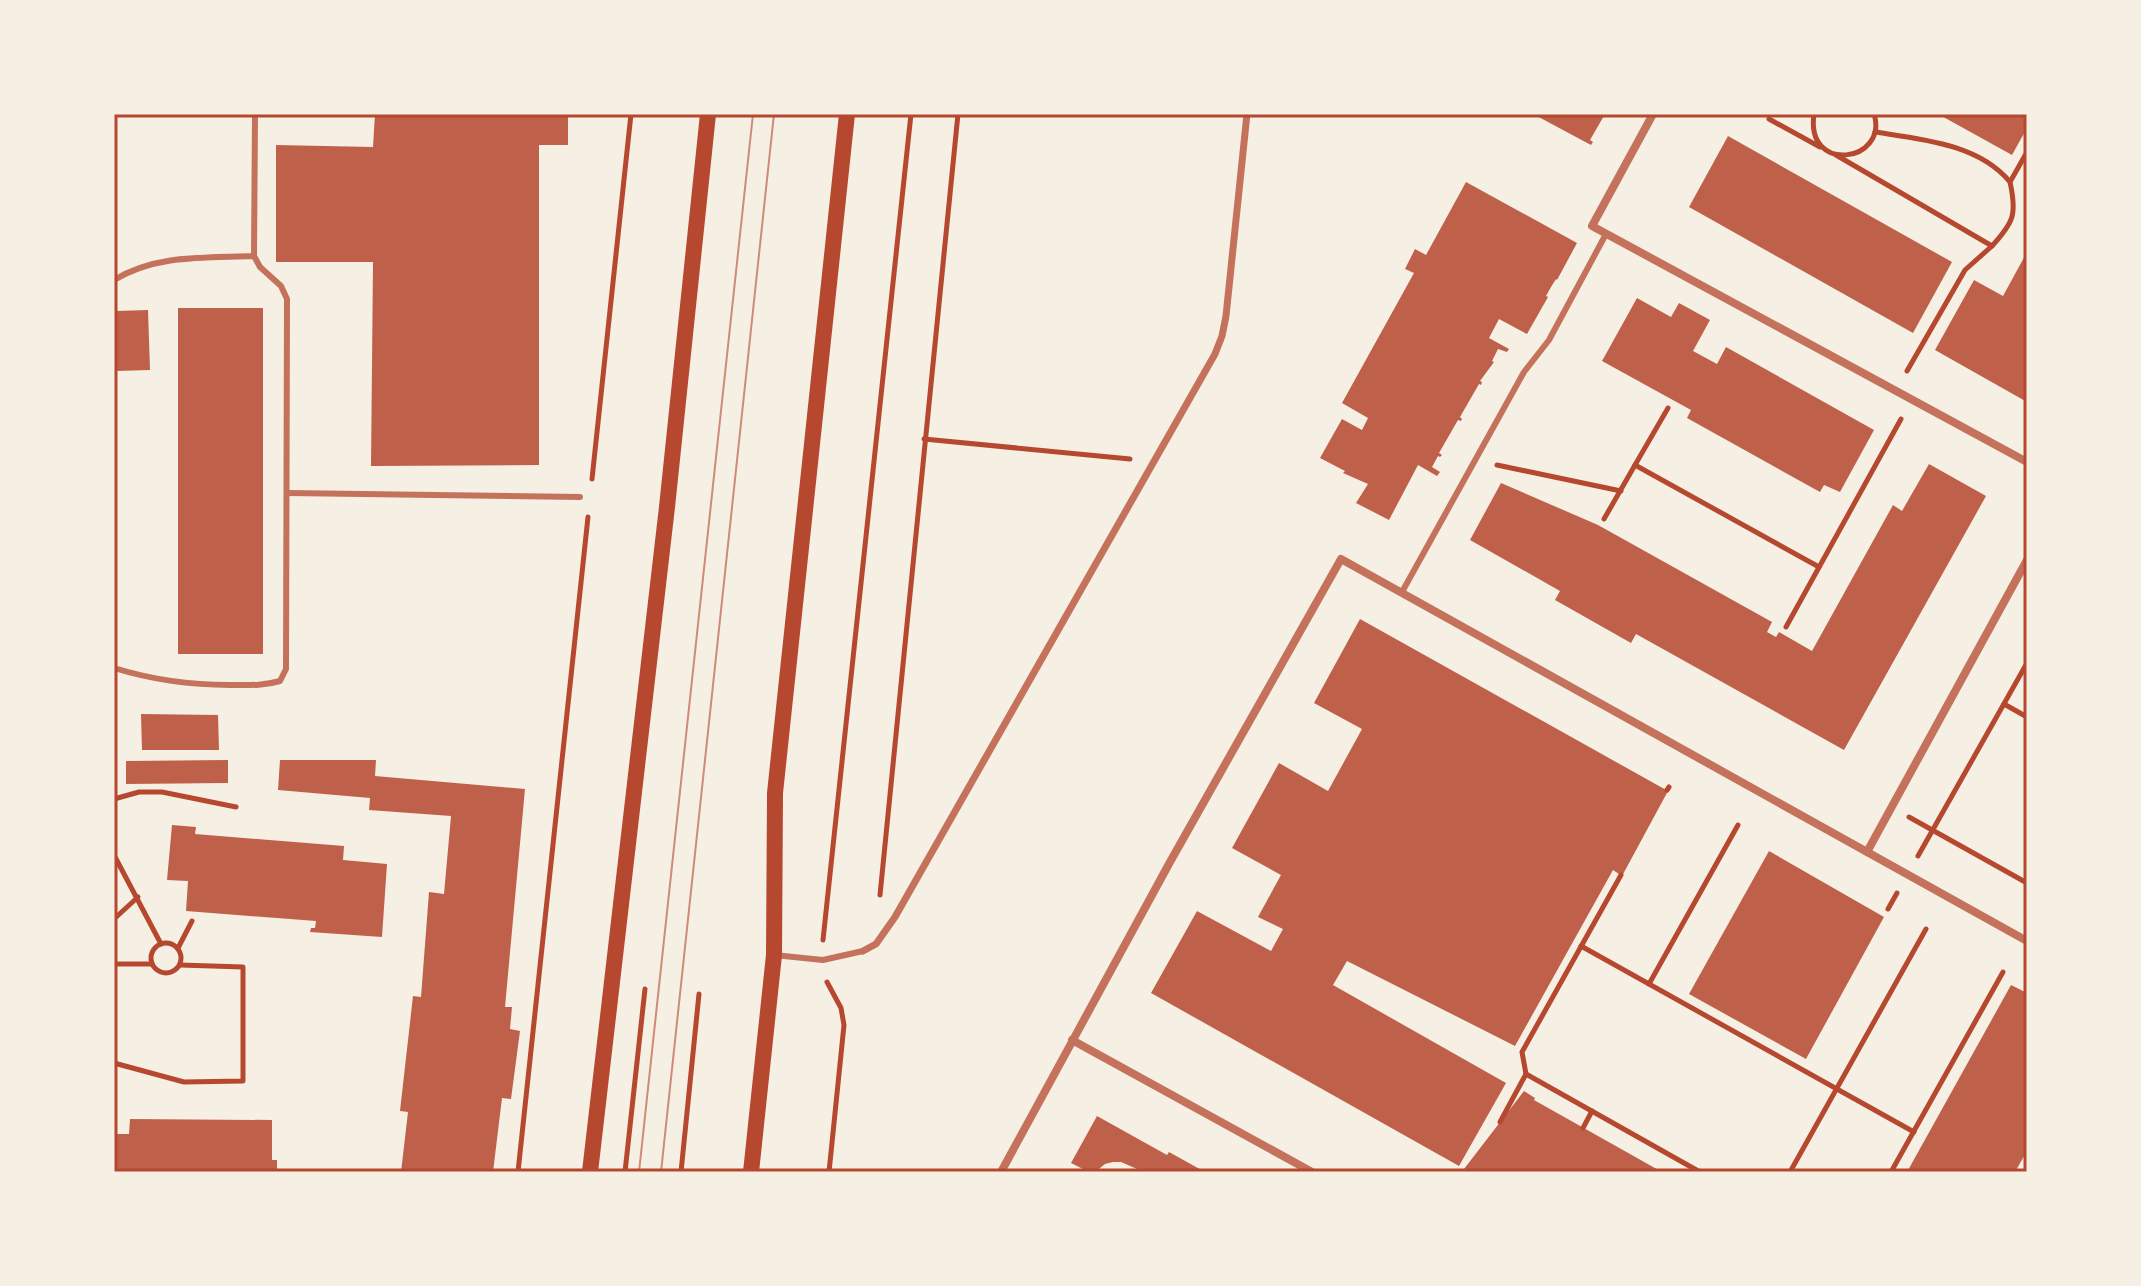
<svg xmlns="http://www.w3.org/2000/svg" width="2141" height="1286" font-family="'Asap Condensed',sans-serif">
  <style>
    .building { fill: #bf614a }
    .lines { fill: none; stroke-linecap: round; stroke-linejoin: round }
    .path { stroke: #b5482f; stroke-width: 5 }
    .service { stroke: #c5725c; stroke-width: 6 }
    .pedestrian { stroke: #c5725c; stroke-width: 7 }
    .minor { stroke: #c5725c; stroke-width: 8 }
    .secondary { stroke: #b5482f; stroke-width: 16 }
    .tram { stroke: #cf8b77; stroke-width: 2 }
    .neatline { fill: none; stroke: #b5482f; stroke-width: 3 }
  </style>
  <rect width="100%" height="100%" fill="#f6efe4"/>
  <g class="building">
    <polygon points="375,114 568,114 568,145 539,145 539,465 371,466 373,262 276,262 276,145 373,147"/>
    <polygon points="1533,114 1605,114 1590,140 1593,142 1591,145"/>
    <polygon points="1938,114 2027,114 2027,128 2012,155"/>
    <polygon points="1728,136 1952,262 1913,333 1689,207"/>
    <polygon points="1466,182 1577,243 1557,280 1556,279 1551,287 1546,296 1548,297 1527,334 1499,319 1489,338 1509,349 1507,352 1498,349 1492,361 1494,362 1480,381 1482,382 1481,385 1479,384 1460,417 1462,419 1461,421 1458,420 1439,453 1442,455 1440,457 1438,456 1432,467 1440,472 1437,476 1418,465 1389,520 1356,503 1368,484 1343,473 1345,471 1320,458 1342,419 1362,430 1368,418 1342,403 1414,273 1405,269 1415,249 1426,255"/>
    <polygon points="2027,252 2027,402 1935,350 1974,280 2003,296"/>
    <polygon points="1637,298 1671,317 1679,303 1710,320 1693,351 1717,364 1726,347 1874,430 1840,492 1824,485 1820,492 1687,418 1691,410 1602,361"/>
    <rect x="178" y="308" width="85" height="346"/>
    <polygon points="148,310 150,370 116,371 116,311"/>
    <polygon points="1929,464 1986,496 1844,750 1636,634 1631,643 1555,600 1560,591 1470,540 1501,483 1598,525 1772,622 1767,632 1776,637 1779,632 1812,651 1893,505 1902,511"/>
    <polygon points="1360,619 1668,791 1622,876 1613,870 1515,1046 1347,961 1333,985 1506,1083 1459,1166 1151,993 1197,911 1271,951 1283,929 1258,917 1281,875 1232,848 1279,763 1328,791 1362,729 1314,703"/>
    <polygon points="141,714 218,715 219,750 142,750"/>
    <polygon points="228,760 228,783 126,784 126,761"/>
    <polygon points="280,760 376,760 375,776 525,789 505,1007 512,1007 510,1029 520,1031 511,1099 502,1098 493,1172 401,1172 408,1112 400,1111 413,996 421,997 429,892 444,894 451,816 369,810 370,798 278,790"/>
    <polygon points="172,825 196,827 195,834 344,846 343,860 387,864 382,937 310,932 311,928 315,928 316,921 186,911 188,881 167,880"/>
    <polygon points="1769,851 1884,917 1806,1059 1689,994"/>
    <polygon points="2011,985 2027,993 2027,1151 2015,1172 1907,1172"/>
    <polygon points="1524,1091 1535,1098 1534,1100 1662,1172 1470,1172 1464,1169"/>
    <polygon points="1097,1116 1167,1155 1169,1152 1205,1172 1144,1172 1121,1162 1113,1162 1105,1164 1095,1172 1089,1172 1071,1163"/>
    <polygon points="130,1119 272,1120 272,1160 277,1160 277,1172 114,1172 114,1134 129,1134"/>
  </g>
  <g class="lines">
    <g class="path">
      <path d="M1814,114C1805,175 1889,162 1874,114"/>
      <polyline points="1769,119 1820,147"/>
      <path d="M1875,132C1921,139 1979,144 2010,182L2027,152"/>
      <path d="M1836,155L1992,246C2014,222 2017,214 2010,182"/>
      <polyline points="1907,371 1965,270 1992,246"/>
      <polyline points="924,439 1130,459"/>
      <polyline points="1497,465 1621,491"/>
      <polyline points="1635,465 1668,408"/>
      <polyline points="592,479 631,114"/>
      <polyline points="1604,519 1635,465 1819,567"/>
      <polyline points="1786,627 1901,419"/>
      <polyline points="2004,704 2027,717"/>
      <polyline points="1667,790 1669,787"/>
      <polyline points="114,799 139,792 162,792 236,807"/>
      <polyline points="1909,817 2027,883"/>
      <polyline points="114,855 161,944"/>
      <polyline points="1918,856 2027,663"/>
      <polyline points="880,895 958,114"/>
      <polyline points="1888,909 1897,893"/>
      <polyline points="114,919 138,897"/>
      <polyline points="823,940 911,114"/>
      <circle cx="166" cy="958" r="15"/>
      <polyline points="1581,946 1914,1132"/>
      <polyline points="178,948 192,921"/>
      <polyline points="114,964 152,964"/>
      <polyline points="827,982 841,1008 844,1025 829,1172"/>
      <polyline points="1649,984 1738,825"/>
      <polyline points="114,1063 184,1082 243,1081 243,967 180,965"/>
      <polyline points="1526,1074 1522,1052 1621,875"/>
      <polyline points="1500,1122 1526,1074 1700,1172"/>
      <polyline points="1583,1128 1592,1111"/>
      <polyline points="518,1172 588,517"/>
      <polyline points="625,1172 645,989"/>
      <polyline points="681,1172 699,994"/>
      <polyline points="1790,1172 1926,929"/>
      <polyline points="1891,1172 2003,972"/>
    </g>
    <g class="service">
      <polyline points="254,256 255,114"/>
      <path d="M114,280C157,254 206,258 254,256L260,267L281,286L287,299L286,669L280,681C263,686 248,685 230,685C190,685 153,680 114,668"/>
      <polyline points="287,493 580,497"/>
      <polyline points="1402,592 1524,372 1549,340 1606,234"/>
      <polyline points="774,955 823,960 863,951"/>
    </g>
    <polyline class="pedestrian" points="863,951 876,944 895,917 1215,354 1222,336 1226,316 1247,114"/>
    <g class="minor">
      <polyline points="1653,114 1592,226 2027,462"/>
      <polyline points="1867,852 2027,560"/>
      <polyline points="1072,1040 1312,1172"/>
      <polyline points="1001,1172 1170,862 1341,559 2027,941"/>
    </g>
    <g class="secondary">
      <polyline points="590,1172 667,507 708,114"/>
      <polyline points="751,1172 774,955 775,793 847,114"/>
    </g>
    <g class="tram">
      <polyline points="639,1172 753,114"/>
      <polyline points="661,1172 774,114"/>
    </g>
  </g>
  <rect width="2141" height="1286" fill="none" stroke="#f6efe4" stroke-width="232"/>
  <rect x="116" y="116" width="1909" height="1054" class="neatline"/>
</svg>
